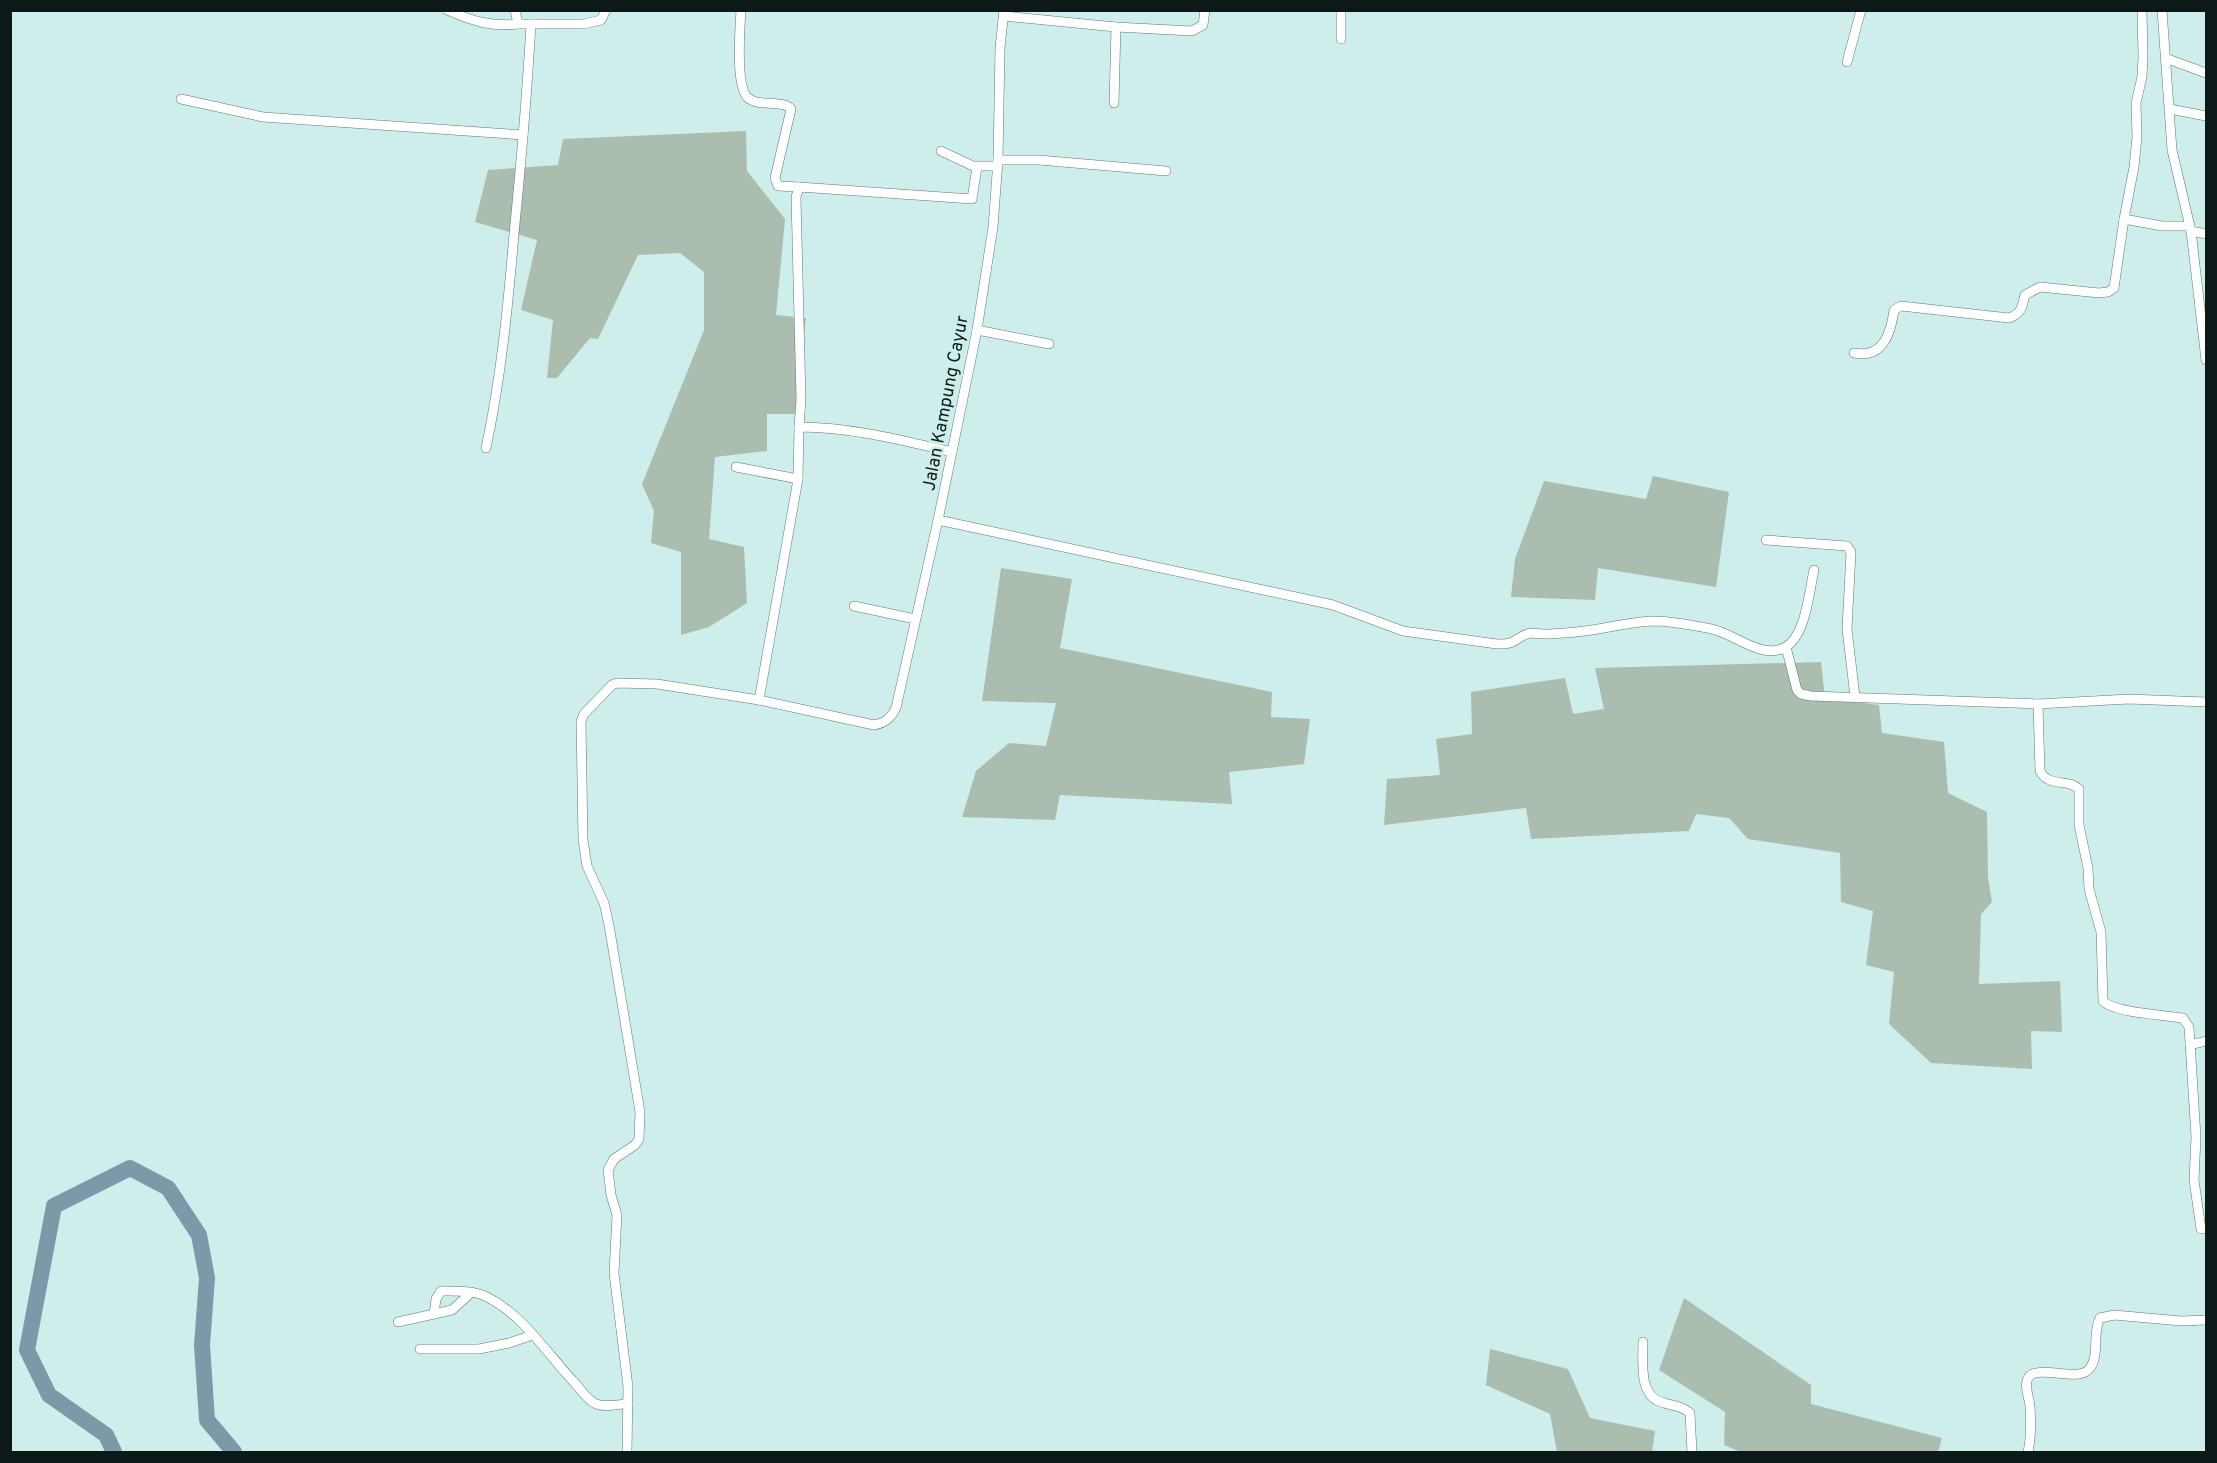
<svg xmlns="http://www.w3.org/2000/svg" width="2217" height="1463" font-family="Overpass,sans-serif">
  <style>
    .green { fill: #abbdae }
    .lines { fill: none; stroke-linecap: round; stroke-linejoin: round }
    .river { stroke: #7b99a8; stroke-width: 16 }
    .minor-casing { stroke: #5c7977; stroke-width: 10 }
    .minor { stroke: #fff; stroke-width: 9 }
    .labels { text-anchor: middle; stroke-width: 5; stroke-linejoin: round; paint-order: stroke }
    .street-label { font-size: 18px; fill: #0d1918; stroke: #cdeeeb }
  </style>
  <rect width="100%" height="100%" fill="#cdeeeb"/>
  <g class="green">
    <polygon points="746,131 747,171 785,219 776,315 806,318 798,386 799,414 767,414 767,451 715,457 709,539 744,547 747,603 709,627 681,635 681,552 651,543 654,511 642,484 704,330 704,272 680,253 638,255 598,339 590,338 557,378 547,378 553,320 521,310 537,240 475,222 488,170 558,165 563,139"/>
    <polygon points="1653,476 1729,492 1716,587 1598,568 1595,600 1511,597 1515,559 1544,481 1646,499"/>
    <polygon points="1001,568 1072,579 1060,648 1272,692 1271,717 1310,719 1304,764 1229,772 1232,804 1060,795 1055,820 962,817 976,771 1009,743 1046,746 1056,703 982,701"/>
    <polygon points="1821,662 1825,698 1879,705 1882,733 1944,742 1948,793 1987,812 1988,878 1992,902 1981,914 1979,984 2060,981 2062,1032 2031,1031 2032,1069 1931,1063 1889,1024 1894,972 1866,965 1873,911 1841,902 1840,853 1748,839 1729,818 1696,814 1689,831 1531,839 1526,808 1384,825 1387,779 1440,775 1436,739 1472,734 1471,692 1565,678 1573,714 1604,709 1595,668"/>
    <polygon points="1684,1298 1811,1385 1811,1404 1942,1438 1938,1452 1741,1452 1724,1445 1725,1412 1659,1370"/>
    <polygon points="1490,1349 1568,1369 1590,1418 1655,1431 1652,1452 1557,1452 1550,1414 1486,1385"/>
  </g>
  <g class="lines">
    <polyline class="river" points="114,1452 106,1435 49,1395 27,1350 54,1206 130,1168 168,1188 199,1235 207,1278 202,1345 207,1420 234,1452"/>
    <g class="minor-casing">
      <g id="minor">
        <path d="M447,10C472,21 491,27 518,24"/>
        <polyline points="515,10 518,24 584,24 601,20 606,10"/>
        <path d="M741,10C740,28 735,86 748,98C753,102 759,103 766,103C774,104 787,103 791,109L775,178L778,186L799,187L796,197L801,399L799,427"/>
        <polyline points="2162,10 2172,150 2191,231 2206,360"/>
        <polyline points="1004,16 1116,27 1192,31 1203,25 1205,10"/>
        <polyline points="1341,39 1341,10"/>
        <polyline points="2165,58 2206,73"/>
        <polyline points="1847,62 1861,10"/>
        <polyline points="181,99 263,117 523,135"/>
        <polyline points="1114,103 1116,27"/>
        <polyline points="2170,109 2206,116"/>
        <polyline points="941,151 973,166 997,166"/>
        <polyline points="998,160 1039,160 1166,171"/>
        <polyline points="799,187 972,199 977,167"/>
        <polyline points="2124,219 2162,226 2190,226"/>
        <polyline points="2191,231 2206,234"/>
        <polyline points="977,330 1049,344"/>
        <path d="M1854,353C1883,359 1891,333 1894,310L1901,306L2009,318C2022,313 2022,307 2025,295L2040,287L2099,293L2108,292L2114,288L2124,219L2134,167L2137,137L2136,103L2142,77L2143,57L2142,10"/>
        <path d="M486,448C501,378 508,306 514,234C521,164 527,94 531,24"/>
        <path d="M736,467L798,479L799,427C851,427 901,440 952,452"/>
        <path d="M938,520L1333,605L1403,631L1497,644C1519,645 1515,636 1531,633C1535,633 1540,634 1544,634C1555,634 1565,633 1576,632C1601,630 1627,622 1653,621C1670,621 1690,625 1707,628C1732,631 1760,660 1784,648C1806,637 1809,592 1814,570"/>
        <polyline points="1766,540 1847,546 1851,552 1847,629 1855,697"/>
        <polyline points="854,606 915,619"/>
        <polyline points="1786,647 1797,690 1801,694 1811,696 2038,704 2129,699 2206,702"/>
        <polyline points="759,700 798,479"/>
        <path d="M2038,704L2040,771C2049,788 2068,778 2079,789V825L2088,868L2089,889L2101,932L2103,1001C2115,1013 2164,1015 2183,1018L2189,1027L2196,1137L2194,1180L2201,1229H2206"/>
        <polyline points="2190,1045 2206,1041"/>
        <path d="M434,1314L436,1299L441,1291C455,1291 474,1290 487,1297C523,1315 546,1352 573,1381C579,1387 587,1400 596,1404C604,1407 620,1405 628,1403"/>
        <polyline points="398,1322 452,1310 472,1292"/>
        <path d="M1643,1342C1643,1363 1638,1397 1664,1403C1674,1406 1682,1406 1690,1413L1692,1452"/>
        <polyline points="420,1349 479,1349 509,1343 533,1335"/>
        <path d="M627,1452L628,1387L614,1273L617,1215L611,1195L608,1170L614,1159L635,1145L639,1139L640,1112L609,925L604,903L587,866L583,840L581,721L584,714L612,685L617,683L657,684L759,700L874,725C886,723 891,717 896,708L938,520L977,330L993,227L998,160L1000,48L1004,10"/>
        <path d="M2028,1452C2031,1438 2031,1421 2030,1406C2029,1397 2024,1386 2028,1378C2038,1363 2079,1384 2090,1368C2100,1354 2092,1333 2100,1318L2114,1315L2181,1321L2206,1320"/>
      </g>
    </g>
    <use href="#minor" class="minor"/>
  </g>
  <g class="labels">
    <g class="street-label">
      <text transform="translate(945 403) rotate(-79)" y="6">Jalan Kampung Cayur</text>
    </g>
  </g>
  <rect width="2217" height="1463" fill="none" stroke="#0d1918" stroke-width="24"/>
</svg>
